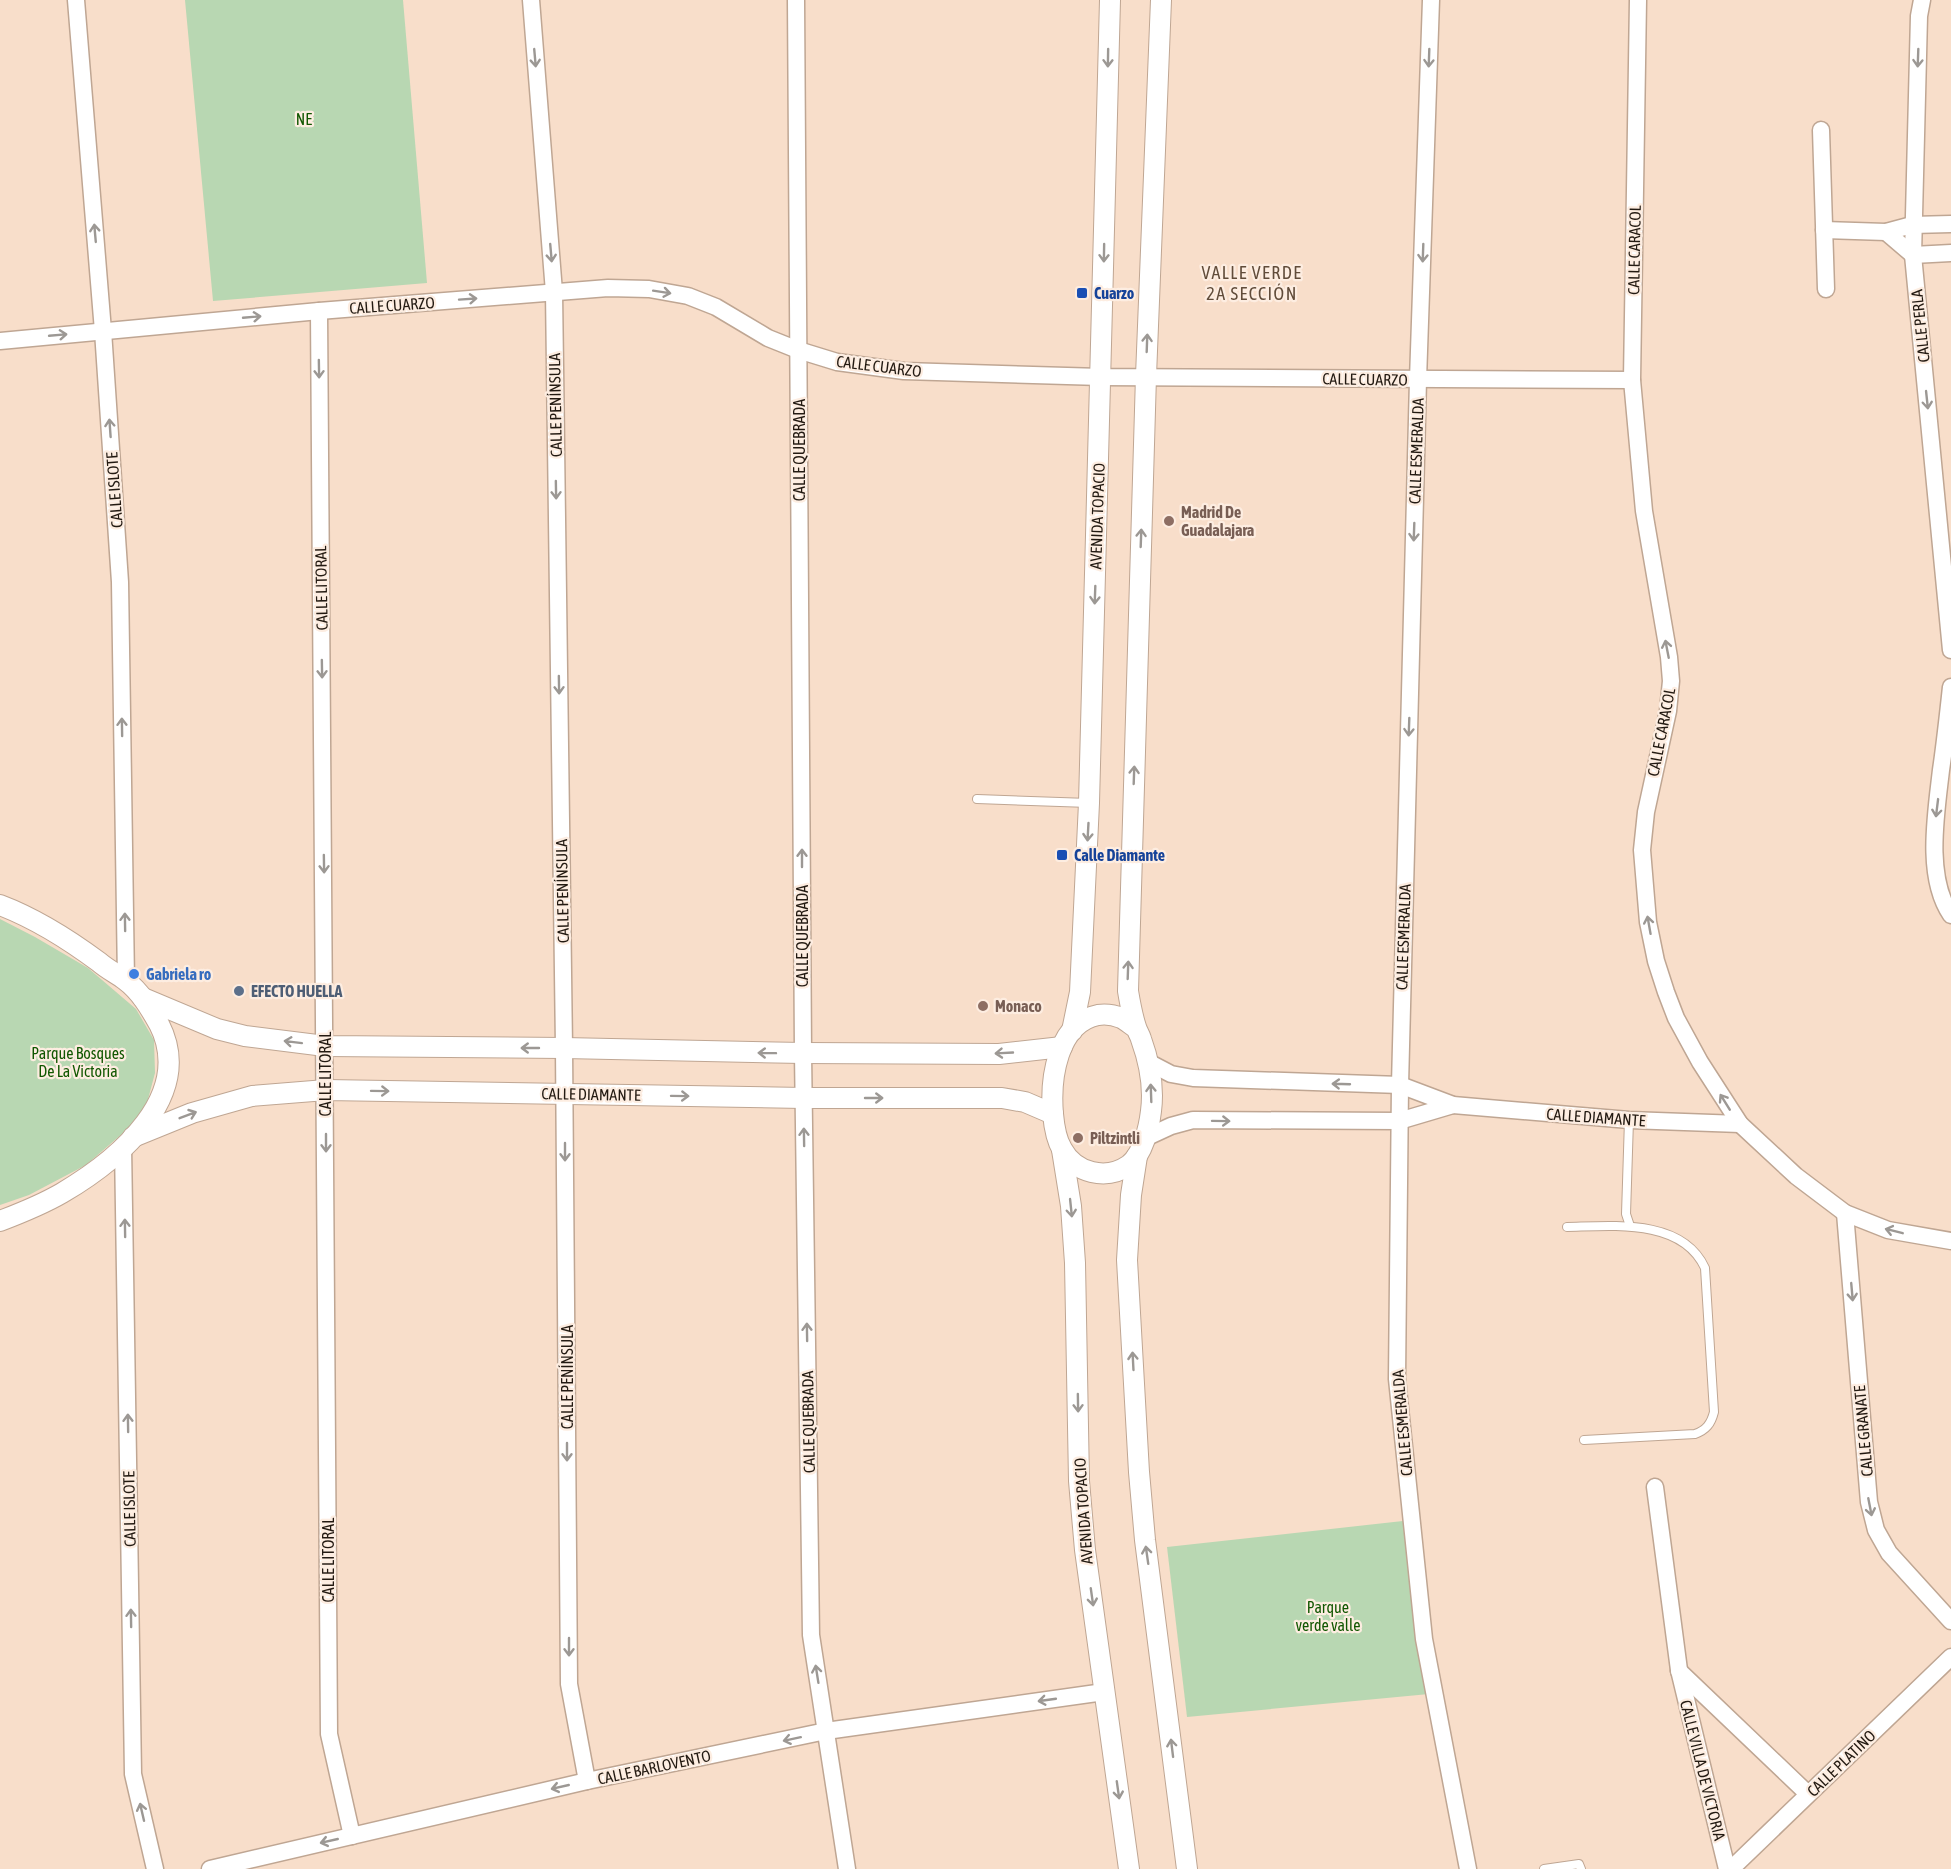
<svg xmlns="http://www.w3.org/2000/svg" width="1951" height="1869" font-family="'Asap Condensed',sans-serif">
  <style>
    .green { fill: #b8d7b2 }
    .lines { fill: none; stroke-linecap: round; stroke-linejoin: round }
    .service-casing { stroke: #bfa693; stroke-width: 10 }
    .minor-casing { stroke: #bfa693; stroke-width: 19 }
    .tertiary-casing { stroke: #bfa693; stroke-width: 22 }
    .service { stroke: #fff; stroke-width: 8 }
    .minor { stroke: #fff; stroke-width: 16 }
    .tertiary { stroke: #fff; stroke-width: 20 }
    .oneway { stroke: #9c9894 }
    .transit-dot { fill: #1a4fb4; stroke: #fdede1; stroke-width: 2 }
    .education-dot { fill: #8d6e63; stroke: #fdede1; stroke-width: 2 }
    .shop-dot { fill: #3f7fe0; stroke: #fdede1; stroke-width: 2 }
    .service-dot { fill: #5c6f8a; stroke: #fdede1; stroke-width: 2 }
    .labels { text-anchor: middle; stroke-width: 4.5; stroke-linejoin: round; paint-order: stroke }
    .park-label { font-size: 16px; fill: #115701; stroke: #fdede1 }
    .street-label { font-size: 16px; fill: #231a12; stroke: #fdede1 }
    .transit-label { font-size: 16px; font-weight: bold; fill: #164399; stroke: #fdede1; text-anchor: start }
    .education-label { font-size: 16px; font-weight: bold; fill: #785e54; stroke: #fdede1; text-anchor: start }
    .shop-label { font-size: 16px; font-weight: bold; fill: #366cbe; stroke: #fdede1; text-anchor: start }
    .service-label { font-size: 16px; font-weight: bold; fill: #4e5e75; stroke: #fdede1; text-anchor: start }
    .neighbourhood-label { font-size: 18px; letter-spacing: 1.5px; fill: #614c3a; stroke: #fdede1 }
  </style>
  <rect width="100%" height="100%" fill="#f8deca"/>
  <g class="green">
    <polygon points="185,0 403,0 427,283 213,301"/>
    <polygon points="0,919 35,937 88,968 136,1009 154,1040 155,1073 147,1103 130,1127 86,1165 29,1195 0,1205"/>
    <polygon points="1412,1520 1429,1694 1187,1717 1167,1547"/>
  </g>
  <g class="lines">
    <g class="service-casing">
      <g id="service">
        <polyline points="977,799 1089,803"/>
        <polyline points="1629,1120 1626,1214 1630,1226"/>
        <path d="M1567,1227C1612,1226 1682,1218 1705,1268L1714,1412C1711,1424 1706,1430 1695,1434L1584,1440"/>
        <polyline points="1544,1869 1579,1864 1581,1869"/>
      </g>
    </g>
    <g class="minor-casing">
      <g id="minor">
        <polyline points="76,0 103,331 120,582 126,981"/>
        <polyline points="531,0 554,292 564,1048 569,1684 587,1781"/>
        <polyline points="796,0 803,1053 811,1635 847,1869"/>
        <polyline points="1431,0 1418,380 1400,1085 1397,1379 1424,1639 1468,1869"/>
        <polyline points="1638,0 1632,380 1644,511 1669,657 1671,681 1668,711 1646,812 1642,850 1648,922 1656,961 1666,992 1676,1018 1700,1062 1740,1124 1796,1176 1845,1213 1888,1230 1951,1241"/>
        <polyline points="1922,0 1919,16 1913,255 1951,650"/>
        <polyline points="1821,130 1826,289"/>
        <polyline points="1824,230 1886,232 1912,225 1951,224"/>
        <polyline points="1886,232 1913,255 1951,253"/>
        <polyline points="319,311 329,1734 352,1836"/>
        <polyline points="0,341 319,311 608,288 649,289 688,296 716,307 768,338 798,350 837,362 904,371 1101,377 1632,380"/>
        <path d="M1951,687C1948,715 1945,743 1941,770C1936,814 1925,877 1951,915"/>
        <polyline points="1148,1062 1171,1074 1193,1078 1400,1085 1453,1105 1629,1120 1740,1124"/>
        <polyline points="1145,1138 1171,1126 1193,1120 1399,1121 1453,1105"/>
        <polyline points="123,1146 133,1774 155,1869"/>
        <polyline points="1845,1213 1869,1502 1876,1530 1889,1553 1951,1621"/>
        <polyline points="1655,1487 1679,1670 1727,1869"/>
        <polyline points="1679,1671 1808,1794"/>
        <polyline points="210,1869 587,1781 826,1731 1104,1692"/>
        <polyline points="1731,1869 1951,1657"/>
      </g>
    </g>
    <g class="tertiary-casing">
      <g id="tertiary">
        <path d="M0,905C37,919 68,939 99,962C107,969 117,974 125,980C140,991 150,1008 159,1024C196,1096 118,1160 62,1193C43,1204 21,1213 0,1221"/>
        <polyline points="143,998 217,1029 245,1036 325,1046 564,1048 803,1053 999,1054 1062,1047"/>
        <path d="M1136,1028C1131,1025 1126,1020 1121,1018C1114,1015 1106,1014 1098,1015C1057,1023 1050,1079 1053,1114C1054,1125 1056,1139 1062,1149C1075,1173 1106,1181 1129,1165C1143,1154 1149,1128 1151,1111C1154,1088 1149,1061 1141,1039C1140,1035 1137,1031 1136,1027C1132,1015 1130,1003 1128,991L1146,376L1161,0"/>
        <polyline points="1072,1031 1080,992 1089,803 1110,0"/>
        <polyline points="133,1137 192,1113 252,1096 326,1090 804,1098 1002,1098 1025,1102 1053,1114"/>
        <polyline points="1062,1150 1071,1206 1075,1263 1079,1481 1085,1550 1129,1869"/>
        <polyline points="1137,1156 1131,1195 1127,1260 1139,1472 1145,1540 1187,1869"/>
      </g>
    </g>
    <use href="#service" class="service"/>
    <use href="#minor" class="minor"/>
    <use href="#tertiary" class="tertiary"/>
  </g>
  <defs><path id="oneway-shaft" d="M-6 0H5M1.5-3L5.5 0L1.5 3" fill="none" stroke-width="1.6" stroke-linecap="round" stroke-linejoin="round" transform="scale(1.5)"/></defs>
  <g class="oneway">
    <use href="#oneway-shaft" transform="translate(535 58) rotate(85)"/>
    <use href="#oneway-shaft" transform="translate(1108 58) rotate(91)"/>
    <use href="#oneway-shaft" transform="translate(1429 58) rotate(92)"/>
    <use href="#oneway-shaft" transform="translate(1918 58) rotate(92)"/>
    <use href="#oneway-shaft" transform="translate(95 233) rotate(-95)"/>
    <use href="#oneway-shaft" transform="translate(551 253) rotate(85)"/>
    <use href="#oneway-shaft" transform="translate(1104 253) rotate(91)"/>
    <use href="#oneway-shaft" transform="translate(1423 253) rotate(92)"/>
    <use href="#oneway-shaft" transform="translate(662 292) rotate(9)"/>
    <use href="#oneway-shaft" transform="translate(468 299) rotate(-4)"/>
    <use href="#oneway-shaft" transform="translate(252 317) rotate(-5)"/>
    <use href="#oneway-shaft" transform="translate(58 335) rotate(-5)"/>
    <use href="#oneway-shaft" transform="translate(1147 343) rotate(-88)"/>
    <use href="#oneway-shaft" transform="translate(319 369) rotate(89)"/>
    <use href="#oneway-shaft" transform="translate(1927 400) rotate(84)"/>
    <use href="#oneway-shaft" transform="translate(110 428) rotate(-94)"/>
    <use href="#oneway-shaft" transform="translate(556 490) rotate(89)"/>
    <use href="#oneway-shaft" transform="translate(1414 532) rotate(92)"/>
    <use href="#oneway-shaft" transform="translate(1141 538) rotate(-88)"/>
    <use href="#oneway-shaft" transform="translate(1095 595) rotate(92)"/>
    <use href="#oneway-shaft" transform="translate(1667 649) rotate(-101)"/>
    <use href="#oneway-shaft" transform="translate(322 669) rotate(89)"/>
    <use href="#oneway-shaft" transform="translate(559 685) rotate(89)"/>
    <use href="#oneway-shaft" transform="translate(122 727) rotate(-91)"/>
    <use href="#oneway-shaft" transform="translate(1409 727) rotate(92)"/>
    <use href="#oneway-shaft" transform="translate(1134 775) rotate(-88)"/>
    <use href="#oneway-shaft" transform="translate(1937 808) rotate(97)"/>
    <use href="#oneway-shaft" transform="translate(1088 832) rotate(93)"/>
    <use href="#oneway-shaft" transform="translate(802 858) rotate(-90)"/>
    <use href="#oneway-shaft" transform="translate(324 864) rotate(89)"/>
    <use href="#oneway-shaft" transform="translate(125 922) rotate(-91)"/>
    <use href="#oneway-shaft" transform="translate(1649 925) rotate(-100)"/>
    <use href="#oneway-shaft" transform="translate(1128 970) rotate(-88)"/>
    <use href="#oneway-shaft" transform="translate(293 1042) rotate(-173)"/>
    <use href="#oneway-shaft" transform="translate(530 1048) rotate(-180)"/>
    <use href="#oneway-shaft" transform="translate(767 1053) rotate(-179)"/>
    <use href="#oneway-shaft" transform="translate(1004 1053) rotate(177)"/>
    <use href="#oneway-shaft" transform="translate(1341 1084) rotate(-178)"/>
    <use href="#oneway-shaft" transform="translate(380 1091) rotate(1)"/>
    <use href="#oneway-shaft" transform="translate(1151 1093) rotate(-92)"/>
    <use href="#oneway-shaft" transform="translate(680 1096) rotate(1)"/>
    <use href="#oneway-shaft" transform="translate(874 1098)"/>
    <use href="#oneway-shaft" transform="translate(1725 1102) rotate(-122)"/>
    <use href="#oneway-shaft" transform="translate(188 1115) rotate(-21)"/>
    <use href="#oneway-shaft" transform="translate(1221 1121) rotate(1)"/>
    <use href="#oneway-shaft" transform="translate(804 1137) rotate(-91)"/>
    <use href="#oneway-shaft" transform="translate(326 1143) rotate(90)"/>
    <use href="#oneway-shaft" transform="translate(565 1152) rotate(90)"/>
    <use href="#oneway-shaft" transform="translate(1071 1208) rotate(84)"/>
    <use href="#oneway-shaft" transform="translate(125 1228) rotate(-91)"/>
    <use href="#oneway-shaft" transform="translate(1894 1231) rotate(-166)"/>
    <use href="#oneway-shaft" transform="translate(1852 1292) rotate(85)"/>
    <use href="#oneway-shaft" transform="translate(807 1332) rotate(-91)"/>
    <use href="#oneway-shaft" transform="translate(1133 1361) rotate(-93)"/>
    <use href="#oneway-shaft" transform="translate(1078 1403) rotate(89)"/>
    <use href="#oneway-shaft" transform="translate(128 1423) rotate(-91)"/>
    <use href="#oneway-shaft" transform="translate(567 1452) rotate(90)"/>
    <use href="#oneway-shaft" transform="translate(1870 1507) rotate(79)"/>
    <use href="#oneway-shaft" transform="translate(1147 1555) rotate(-98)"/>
    <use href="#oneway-shaft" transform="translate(1092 1597) rotate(82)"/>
    <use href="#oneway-shaft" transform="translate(131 1618) rotate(-91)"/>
    <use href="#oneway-shaft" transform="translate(569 1647) rotate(90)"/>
    <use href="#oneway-shaft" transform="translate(817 1674) rotate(-99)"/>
    <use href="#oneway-shaft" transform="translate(1047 1700) rotate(172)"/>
    <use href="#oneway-shaft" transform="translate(792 1739) rotate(168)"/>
    <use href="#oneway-shaft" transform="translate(1172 1748) rotate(-97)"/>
    <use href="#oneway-shaft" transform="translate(560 1787) rotate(167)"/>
    <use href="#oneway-shaft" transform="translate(1118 1790) rotate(82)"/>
    <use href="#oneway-shaft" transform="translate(142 1812) rotate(-103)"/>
    <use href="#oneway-shaft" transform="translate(329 1841) rotate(167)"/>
  </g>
  <g class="transit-dot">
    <rect x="1076" y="287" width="12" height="12" rx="3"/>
    <rect x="1056" y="849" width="12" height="12" rx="3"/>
  </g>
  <g class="education-dot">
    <circle cx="1169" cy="521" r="6"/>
    <circle cx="983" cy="1006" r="6"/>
    <circle cx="1078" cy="1138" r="6"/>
  </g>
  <circle class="shop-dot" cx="134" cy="974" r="6"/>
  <circle class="service-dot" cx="239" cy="991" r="6"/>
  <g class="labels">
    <g class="park-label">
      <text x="304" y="125">NE</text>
      <text x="78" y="1059">Parque Bosques<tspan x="78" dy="18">De La Victoria</tspan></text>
      <text x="1328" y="1613">Parque<tspan x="1328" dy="18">verde valle</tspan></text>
    </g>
    <g class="street-label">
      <text transform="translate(1634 250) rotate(-89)" y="6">CALLE CARACOL</text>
      <text transform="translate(392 305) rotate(-4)" y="6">CALLE CUARZO</text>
      <text transform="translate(1920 326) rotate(-96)" y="6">CALLE PERLA</text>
      <text transform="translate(879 366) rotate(7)" y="6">CALLE CUARZO</text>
      <text transform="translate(1365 379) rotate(1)" y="6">CALLE CUARZO</text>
      <text transform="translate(555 405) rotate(-91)" y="6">CALLE PENÍNSULA</text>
      <text transform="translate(799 450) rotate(-90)" y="6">CALLE QUEBRADA</text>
      <text transform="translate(1416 451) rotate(-88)" y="6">CALLE ESMERALDA</text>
      <text transform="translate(114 490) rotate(-94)" y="6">CALLE ISLOTE</text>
      <text transform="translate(1097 516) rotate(-88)" y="6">AVENIDA TOPACIO</text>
      <text transform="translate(321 588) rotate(-91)" y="6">CALLE LITORAL</text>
      <text transform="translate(1661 732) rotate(-79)" y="6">CALLE CARACOL</text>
      <text transform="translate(562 891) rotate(-91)" y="6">CALLE PENÍNSULA</text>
      <text transform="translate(802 936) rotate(-90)" y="6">CALLE QUEBRADA</text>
      <text transform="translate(1403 937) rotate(-88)" y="6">CALLE ESMERALDA</text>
      <text transform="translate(325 1074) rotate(-90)" y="6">CALLE LITORAL</text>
      <text transform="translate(591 1094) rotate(1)" y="6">CALLE DIAMANTE</text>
      <text transform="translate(1596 1117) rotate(4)" y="6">CALLE DIAMANTE</text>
      <text transform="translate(567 1377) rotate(-90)" y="6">CALLE PENÍNSULA</text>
      <text transform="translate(808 1422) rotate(-91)" y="6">CALLE QUEBRADA</text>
      <text transform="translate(1402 1423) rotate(-95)" y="6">CALLE ESMERALDA</text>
      <text transform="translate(1863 1431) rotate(-95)" y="6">CALLE GRANATE</text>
      <text transform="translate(129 1509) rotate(-91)" y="6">CALLE ISLOTE</text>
      <text transform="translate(1083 1511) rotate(-94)" y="6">AVENIDA TOPACIO</text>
      <text transform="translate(328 1560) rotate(-90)" y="6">CALLE LITORAL</text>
      <text transform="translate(1841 1763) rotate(-44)" y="6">CALLE PLATINO</text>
      <text transform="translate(654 1767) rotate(-12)" y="6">CALLE BARLOVENTO</text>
      <text transform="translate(1703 1770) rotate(76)" y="6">CALLE VILLA DE VICTORIA</text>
    </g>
    <g class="transit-label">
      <text x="1094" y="299">Cuarzo</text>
      <text x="1074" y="861">Calle Diamante</text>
    </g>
    <g class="education-label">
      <text x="1181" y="518">Madrid De<tspan x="1181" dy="18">Guadalajara</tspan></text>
      <text x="995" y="1012">Monaco</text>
      <text x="1090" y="1144">Piltzintli</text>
    </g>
    <g class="shop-label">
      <text x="146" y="980">Gabriela ro</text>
    </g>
    <g class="service-label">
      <text x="251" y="997">EFECTO HUELLA</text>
    </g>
    <g class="neighbourhood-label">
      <text x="1252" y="279">VALLE VERDE<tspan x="1252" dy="21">2A SECCIÓN</tspan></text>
    </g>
  </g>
</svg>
